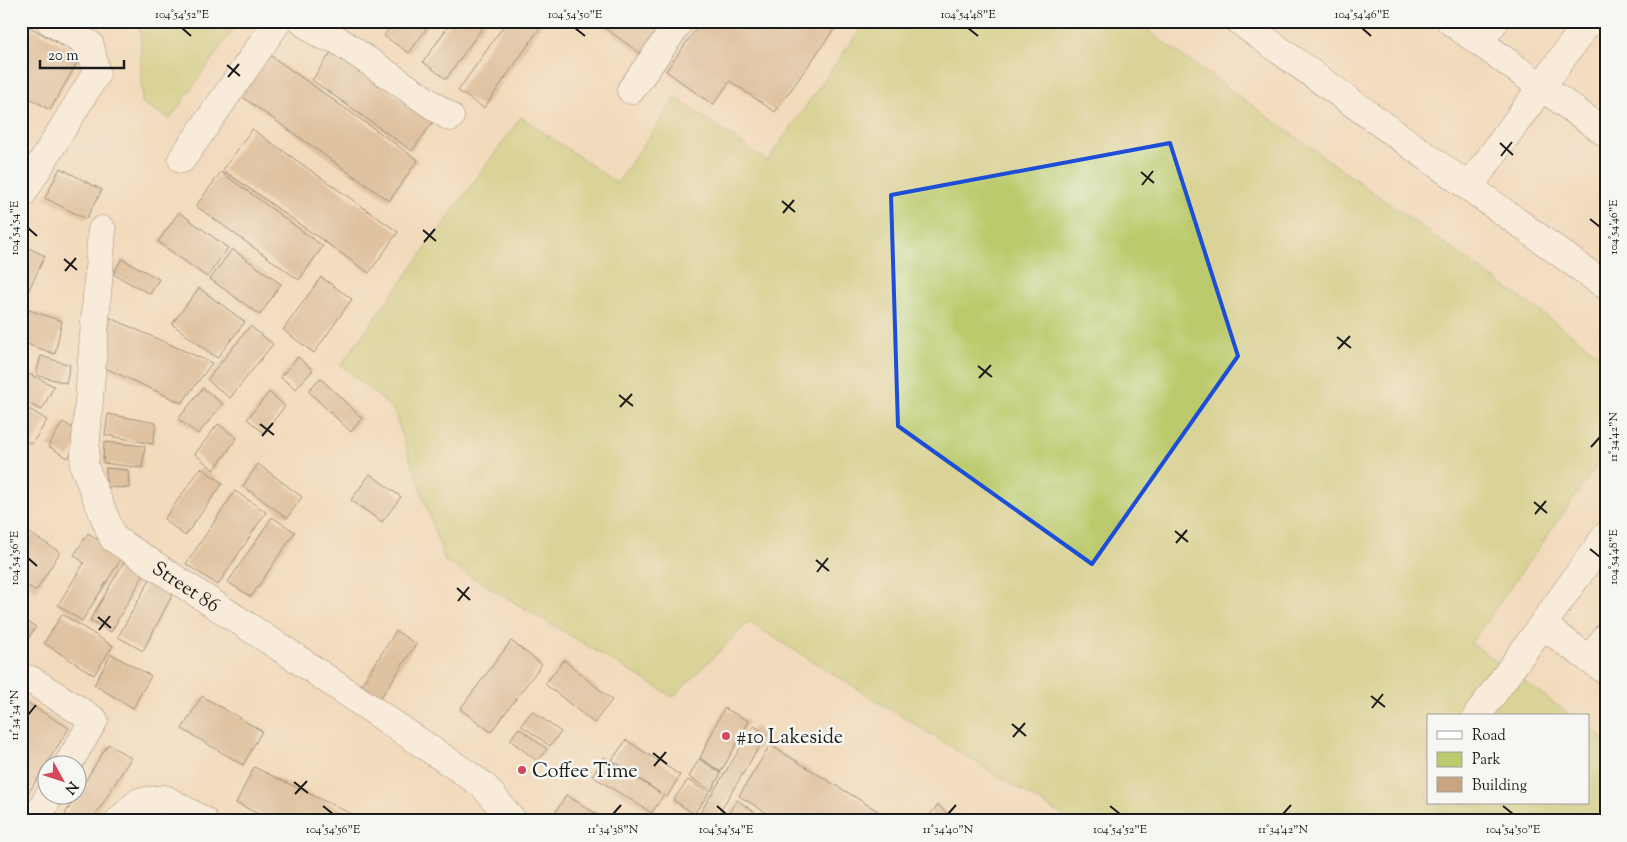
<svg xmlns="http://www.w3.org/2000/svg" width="1627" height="842" font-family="'Sorts Mill Goudy',serif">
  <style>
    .green { fill: #bbca6c; stroke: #6c7344 }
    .building { fill: #c8a47f }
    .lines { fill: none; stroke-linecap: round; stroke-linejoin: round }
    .minor-casing { stroke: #3c3934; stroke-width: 29 }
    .minor { stroke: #fff; stroke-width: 28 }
    .marked { fill: none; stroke: #1d4ed8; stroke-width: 4; stroke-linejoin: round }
    .ticks { fill: none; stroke: #1c1c1c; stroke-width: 2 }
    .poi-dot { fill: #d1495b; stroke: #f6f6f2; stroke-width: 2 }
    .labels { text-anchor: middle; stroke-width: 5; stroke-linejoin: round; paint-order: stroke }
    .street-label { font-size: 20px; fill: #1c1c1c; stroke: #f6f6f2 }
    .poi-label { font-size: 20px; fill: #1c1c1c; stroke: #f6f6f2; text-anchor: start }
    .neatline { fill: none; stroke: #1c1c1c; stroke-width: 2 }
    .ticks-label { font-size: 12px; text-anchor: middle; fill: #1c1c1c }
  </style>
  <rect width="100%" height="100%" fill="#f6f6f2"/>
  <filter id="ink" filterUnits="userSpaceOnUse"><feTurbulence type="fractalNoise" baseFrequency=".02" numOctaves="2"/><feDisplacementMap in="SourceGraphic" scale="10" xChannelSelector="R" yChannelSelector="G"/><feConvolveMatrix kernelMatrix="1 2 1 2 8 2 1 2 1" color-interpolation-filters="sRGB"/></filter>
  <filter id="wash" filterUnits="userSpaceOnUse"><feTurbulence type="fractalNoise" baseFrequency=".0096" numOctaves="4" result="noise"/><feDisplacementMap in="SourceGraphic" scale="20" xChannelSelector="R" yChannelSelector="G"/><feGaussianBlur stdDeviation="1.12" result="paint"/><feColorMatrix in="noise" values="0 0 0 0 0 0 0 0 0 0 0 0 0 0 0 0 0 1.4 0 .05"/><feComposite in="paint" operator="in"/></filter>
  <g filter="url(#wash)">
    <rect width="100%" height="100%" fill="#f2dbbc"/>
    <g class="green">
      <polygon points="140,21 239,21 170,119 142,103"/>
      <polygon points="866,21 1134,21 1606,359 1606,453 1471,643 1572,716 1428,716 1428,803 1588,803 1588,727 1606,740 1606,821 1071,821 749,622 673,697 445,561 393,409 341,365 521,117 617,183 676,98 767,161"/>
    </g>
    <g id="blocks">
      <g class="building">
        <polygon points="394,21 432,21 409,53 384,36"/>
        <polygon points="452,21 487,21 446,79 423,62"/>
        <polygon points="507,21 545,21 484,108 458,91"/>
        <polygon points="595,21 669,21 644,56"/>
        <polygon points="702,21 840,21 775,112 730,81 713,105 666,71"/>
        <polygon points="21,22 81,56 50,110 21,93"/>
        <polygon points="332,51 433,122 412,151 312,80"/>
        <polygon points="270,55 418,160 389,201 241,96"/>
        <polygon points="252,129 398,232 369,273 223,170"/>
        <polygon points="60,168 102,190 86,219 45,198"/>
        <polygon points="221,172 323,246 299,280 196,206"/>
        <polygon points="179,212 228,248 207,277 158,242"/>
        <polygon points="21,244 45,256 24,300 21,299"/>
        <polygon points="232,249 281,284 260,315 210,279"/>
        <polygon points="122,259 159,279 150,294 113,274"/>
        <polygon points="321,277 352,299 314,353 283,330"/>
        <polygon points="199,288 245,322 217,358 172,324"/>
        <polygon points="23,308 62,321 55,354 21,342 21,312"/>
        <polygon points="108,317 212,363 182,403 103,367"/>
        <polygon points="250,326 273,344 230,398 207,380"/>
        <polygon points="41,356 70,365 66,383 36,375"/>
        <polygon points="298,357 313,370 296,389 280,377"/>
        <polygon points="21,370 54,386 42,410 21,400"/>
        <polygon points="320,378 362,418 351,432 308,391"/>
        <polygon points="203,388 223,404 198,434 178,419"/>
        <polygon points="269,392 285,406 264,433 247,419"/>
        <polygon points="21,404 47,420 32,444 21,438"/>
        <polygon points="108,414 156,423 153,444 105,435"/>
        <polygon points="63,422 83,434 68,458 48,446"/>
        <polygon points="218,424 237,438 214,470 195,454"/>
        <polygon points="104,442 145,446 142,468 103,463"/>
        <polygon points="258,464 302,497 287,518 243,486"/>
        <polygon points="106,468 128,470 129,488 106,487"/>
        <polygon points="201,468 223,483 185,536 164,519"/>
        <polygon points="370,474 401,497 382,522 351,500"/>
        <polygon points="235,491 266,512 218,585 186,564"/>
        <polygon points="272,517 295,532 251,597 228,582"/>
        <polygon points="21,528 60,552 36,591 21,582"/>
        <polygon points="88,533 123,556 82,621 58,605 84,563 74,555"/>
        <polygon points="124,562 144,574 111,632 90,620"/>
        <polygon points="150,579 174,592 143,651 118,637"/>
        <polygon points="62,614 113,646 94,675 44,643"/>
        <polygon points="21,618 36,627 21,649"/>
        <polygon points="396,631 416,644 378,702 359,689"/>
        <polygon points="511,641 542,664 491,732 460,709"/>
        <polygon points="111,654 151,676 133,708 94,685"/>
        <polygon points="564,660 612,700 594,723 545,684"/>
        <polygon points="202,696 262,731 243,765 182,729"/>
        <polygon points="21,699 69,728 21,805"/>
        <polygon points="724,708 749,721 721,772 700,758"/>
        <polygon points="532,711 561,732 550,746 521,725"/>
        <polygon points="754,726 767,734 714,821 695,821"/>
        <polygon points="519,728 547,749 537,761 510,740"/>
        <polygon points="626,740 680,775 667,797 664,794 652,813 592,776 604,757 660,793 612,760"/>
        <polygon points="108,744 131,758 92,821 75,821 65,814"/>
        <polygon points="770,745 886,816 883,821 780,821 739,796"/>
        <polygon points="699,759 721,773 711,791 689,777"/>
        <polygon points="254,767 366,821 273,821 236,803"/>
        <polygon points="688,780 709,793 694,814 673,800"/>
        <polygon points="566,795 608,821 550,821"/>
        <polygon points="737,800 768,821 724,821"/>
        <polygon points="938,805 950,816 946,821 929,821 926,819"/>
      </g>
    </g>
  </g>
  <g filter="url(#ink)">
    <use href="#blocks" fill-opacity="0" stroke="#3c3934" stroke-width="1"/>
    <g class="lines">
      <g class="minor-casing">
        <g id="minor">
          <polyline points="302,21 321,35 336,39 450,117"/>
          <polyline points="1239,21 1606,286"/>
          <polyline points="1450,21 1606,133"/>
          <polyline points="1479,42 1495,21"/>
          <polyline points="631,90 680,21"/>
          <polyline points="182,159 278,21"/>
          <polyline points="1469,187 1589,21"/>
          <polyline points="21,196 96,74 90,45 50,21"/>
          <path id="s1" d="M102,230L84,466L113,538L296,658L483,785L513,821"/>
          <polyline points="1542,625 1606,671"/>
          <polyline points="1590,660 1606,637"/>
          <polyline points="31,680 94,720 68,764"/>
          <polyline points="1477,716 1606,536"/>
          <polyline points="35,821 50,794"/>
          <polyline points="119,821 139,802 165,799 204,821"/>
        </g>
      </g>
      <use href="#minor" class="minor"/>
    </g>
  </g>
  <path d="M0 0H1627V842H0ZM1170,143L1238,356L1092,564L898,426L891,195Z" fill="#f2dbbc" fill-opacity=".55" fill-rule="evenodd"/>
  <path class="marked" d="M1170,143L1238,356L1092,564L898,426L891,195Z"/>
  <path class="ticks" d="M182,28L191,36M575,28L585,36M968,28L978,36M1362,28L1371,36M227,65L240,76M228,77L239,64M1500,143L1513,155M1501,156L1512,142M1141,172L1154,183M1142,185L1153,171M782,201L795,212M783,213L794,200M1590,219L1600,227M28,228L37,236M423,230L436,241M424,242L435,229M64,259L77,270M65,271L76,258M1337,337L1351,348M1338,349L1350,336M978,366L992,377M979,378L991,365M619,395L633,406M620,407L632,394M260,424L274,435M262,436L273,423M1591,447L1600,437M1534,502L1547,513M1535,514L1546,501M1175,531L1188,542M1176,543L1187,530M1590,549L1600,557M28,558L37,566M816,560L829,571M817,572L828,558M457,588L470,600M458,601L469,587M98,617L111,628M99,630L110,616M1371,696L1385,707M1372,708L1383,694M28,715L36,705M1012,724L1026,736M1013,737L1025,723M653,753L667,764M654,766L666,752M294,782L308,793M295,794L307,781M323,806L333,814M717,806L726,814M1110,806L1120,814M1503,806L1513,814M613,814L621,805M948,814L956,805M1283,814L1291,805"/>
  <g class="poi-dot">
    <circle cx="726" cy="736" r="5"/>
    <circle cx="522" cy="770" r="5"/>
  </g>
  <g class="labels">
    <g class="street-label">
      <text dy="7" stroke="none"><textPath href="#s1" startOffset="402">Street 86</textPath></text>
    </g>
    <g class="poi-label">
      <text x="736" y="743">#10 Lakeside</text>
      <text x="532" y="777">Coffee Time</text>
    </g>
  </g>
  <rect width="1627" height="842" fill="none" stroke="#f6f6f2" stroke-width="55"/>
  <rect x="1427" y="714" width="162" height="90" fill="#f6f6f2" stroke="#9f9f9c"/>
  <rect x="1437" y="731" width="25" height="8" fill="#ffffff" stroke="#9f9f9c"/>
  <text x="1472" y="740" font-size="15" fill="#1c1c1c">Road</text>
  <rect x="1437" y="752" width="25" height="15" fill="#bbca6c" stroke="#9f9f9c"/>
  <text x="1472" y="764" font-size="15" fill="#1c1c1c">Park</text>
  <rect x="1437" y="777" width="25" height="15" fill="#c8a47f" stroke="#9f9f9c"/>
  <text x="1472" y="790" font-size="15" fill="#1c1c1c">Building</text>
  <g transform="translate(62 780) rotate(130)"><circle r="24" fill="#f6f6f2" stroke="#9f9f9c"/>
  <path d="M0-4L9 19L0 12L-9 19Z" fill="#d1495b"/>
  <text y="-8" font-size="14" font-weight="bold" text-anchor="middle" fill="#1c1c1c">N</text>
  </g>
  <path d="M40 60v8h84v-8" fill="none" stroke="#1c1c1c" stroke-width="2.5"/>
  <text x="48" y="60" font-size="15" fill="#1c1c1c" stroke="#f6f6f2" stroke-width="4" paint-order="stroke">20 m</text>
  <rect x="28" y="28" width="1572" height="786" class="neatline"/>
  <g class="ticks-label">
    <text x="182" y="18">104°54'52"E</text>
    <text x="575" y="18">104°54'50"E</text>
    <text x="968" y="18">104°54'48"E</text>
    <text x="1362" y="18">104°54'46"E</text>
    <text transform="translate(1613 227) rotate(-90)" y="4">104°54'46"E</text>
    <text transform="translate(14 228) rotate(-90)" y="4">104°54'54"E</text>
    <text transform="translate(1613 437) rotate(-90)" y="4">11°34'42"N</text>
    <text transform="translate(1613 557) rotate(-90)" y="4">104°54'48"E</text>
    <text transform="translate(14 558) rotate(-90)" y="4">104°54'56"E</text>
    <text transform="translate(14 715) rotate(-90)" y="4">11°34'34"N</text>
    <text x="333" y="833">104°54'56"E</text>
    <text x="613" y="833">11°34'38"N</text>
    <text x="726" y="833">104°54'54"E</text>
    <text x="948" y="833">11°34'40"N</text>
    <text x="1120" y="833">104°54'52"E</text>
    <text x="1283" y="833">11°34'42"N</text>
    <text x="1513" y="833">104°54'50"E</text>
  </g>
</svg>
